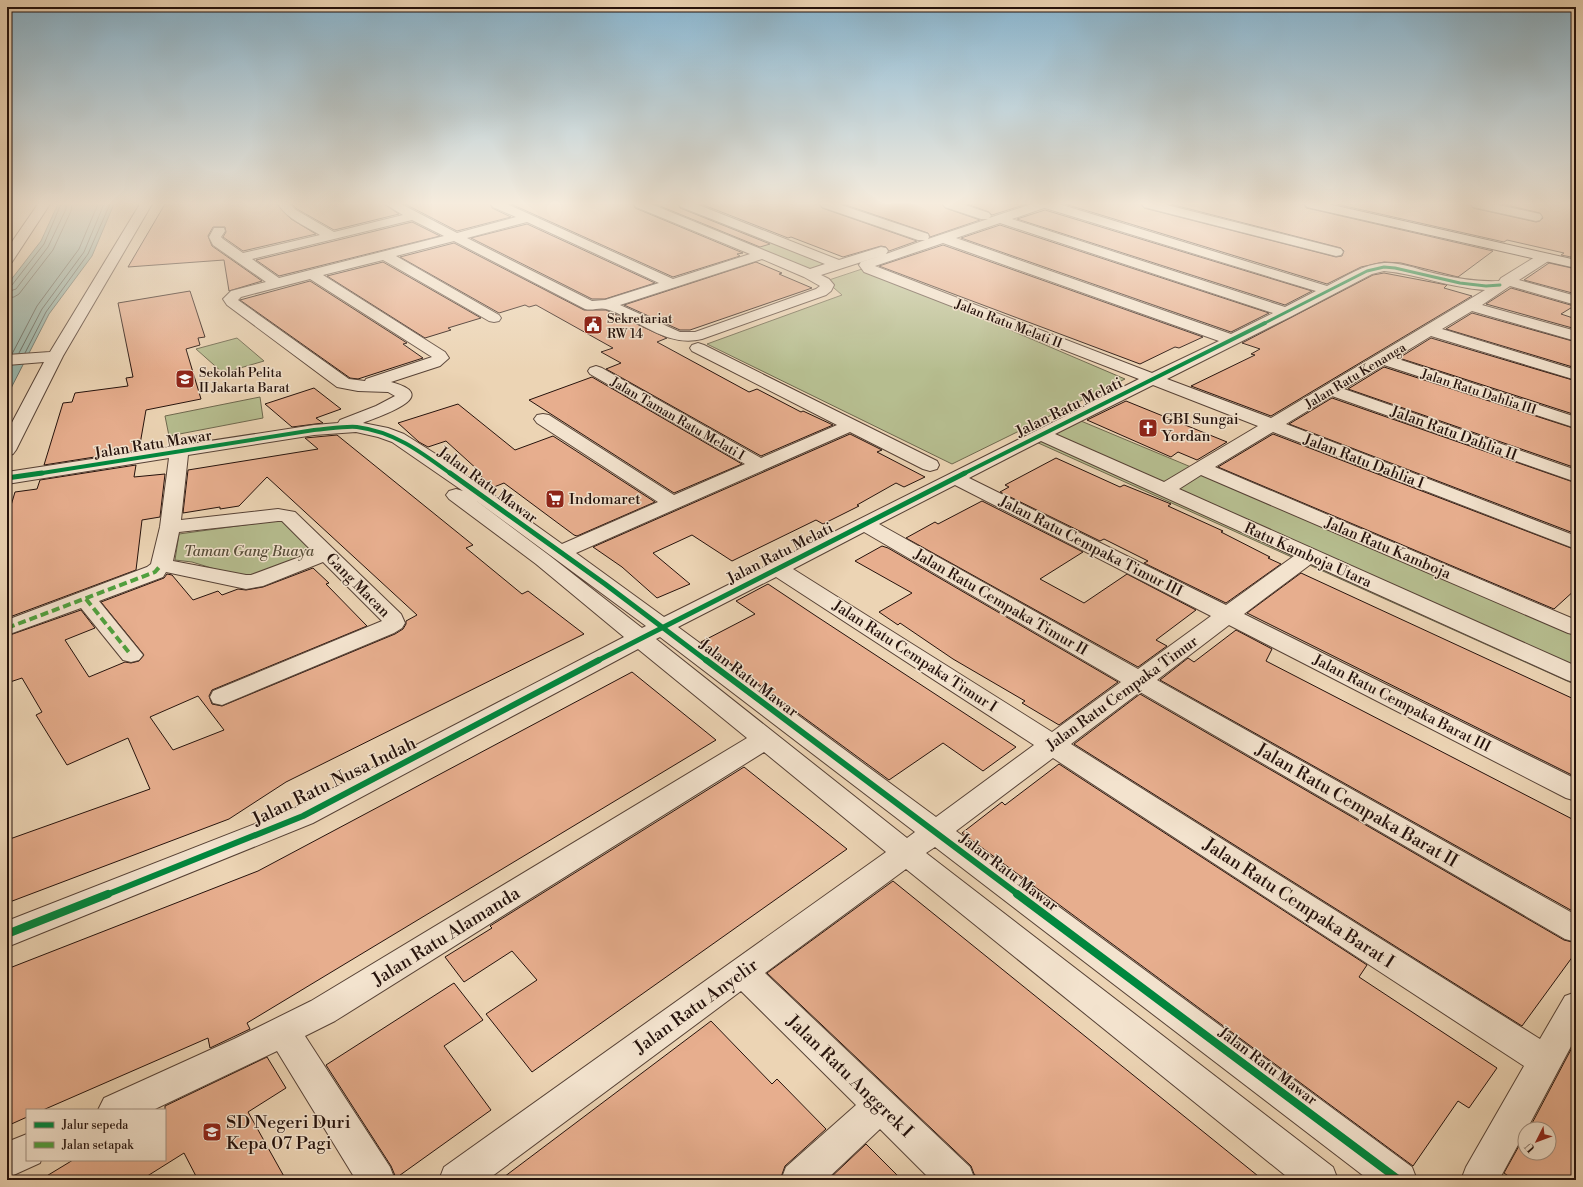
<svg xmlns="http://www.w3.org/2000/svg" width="1583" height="1187" font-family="'Libre Bodoni',serif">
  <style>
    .green { fill: #b6bd8f; stroke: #6e684e }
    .water { fill: #99b8ae; stroke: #6b766d }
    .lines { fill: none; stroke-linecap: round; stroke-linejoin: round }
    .shore { stroke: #5f655d; stroke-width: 1 }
    .building { fill: #e7ae8e; stroke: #25120c; fill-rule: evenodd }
    .street-casing { stroke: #574236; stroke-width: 2 }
    .secondary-casing { stroke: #25120c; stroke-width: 2 }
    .street { fill: #f3e3ce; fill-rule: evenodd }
    .secondary { fill: #f3e3ce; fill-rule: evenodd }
    .quiet { stroke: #50a03e; stroke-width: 4; stroke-dasharray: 8 4; stroke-linecap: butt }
    .cycleway-far4-casing { stroke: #f3e3ce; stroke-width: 4.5 }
    .cycleway-far3-casing { stroke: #f3e3ce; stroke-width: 6 }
    .cycleway-far2-casing { stroke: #f3e3ce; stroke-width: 8 }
    .cycleway-far1-casing { stroke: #f3e3ce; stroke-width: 8 }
    .cycleway-casing { stroke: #f3e3ce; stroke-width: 10 }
    .cycleway-far4 { stroke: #00873e; stroke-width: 3 }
    .cycleway-far3 { stroke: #00873e; stroke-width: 4 }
    .cycleway-far2 { stroke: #00873e; stroke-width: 5 }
    .cycleway-far1 { stroke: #00873e; stroke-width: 6 }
    .cycleway { stroke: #00873e; stroke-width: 8 }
    .labels { text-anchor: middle; stroke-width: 3; stroke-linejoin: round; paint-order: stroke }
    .far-poi-label { font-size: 13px; fill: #25120c; stroke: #f3e3ce; text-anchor: start }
    .far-street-label { font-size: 13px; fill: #25120c; stroke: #f3e3ce }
    .street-label { font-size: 15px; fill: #25120c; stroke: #f3e3ce }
    .poi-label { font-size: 15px; fill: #25120c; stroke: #f3e3ce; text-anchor: start }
    .park-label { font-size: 15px; font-style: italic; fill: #584e3a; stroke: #f3e3ce }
    .near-street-label { font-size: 18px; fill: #25120c; stroke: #f3e3ce }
    .near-poi-label { font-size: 18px; fill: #25120c; stroke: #f3e3ce; text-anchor: start }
  </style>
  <rect width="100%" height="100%" fill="#ecd4b4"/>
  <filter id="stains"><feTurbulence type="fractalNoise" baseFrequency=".005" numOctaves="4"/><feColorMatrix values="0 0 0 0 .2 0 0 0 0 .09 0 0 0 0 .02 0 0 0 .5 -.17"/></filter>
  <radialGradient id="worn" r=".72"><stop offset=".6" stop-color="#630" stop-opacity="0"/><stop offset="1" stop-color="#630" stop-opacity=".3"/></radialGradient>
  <g class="green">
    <polygon points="642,204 674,204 838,269 815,277"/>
    <polygon points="865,268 1125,379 952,464 707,344 842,295 826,281"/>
    <polygon points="237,338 264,361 223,373 196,349"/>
    <polygon points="260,397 263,418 169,436 165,416"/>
    <polygon points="1069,416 1576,628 1576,685 1025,437"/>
    <polygon points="281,520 318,553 244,578 192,562 175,560 179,534"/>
  </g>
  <polygon class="water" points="58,204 114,204 92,256 49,314 7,396 7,285 41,241"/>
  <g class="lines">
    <g class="shore">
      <polyline points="7,287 12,285 44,244 61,204"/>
      <polyline points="7,292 16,289 48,247 66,209 66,204"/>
      <polyline points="7,298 14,297 19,294 53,250 71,211 72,204"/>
      <polyline points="19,353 42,309 84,252 104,204"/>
      <polyline points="25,353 46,312 88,254 110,204"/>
      <polyline points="12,354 37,306 79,249 98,204"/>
    </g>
  </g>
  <g class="building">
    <polygon points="165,204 277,204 291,219 316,234 243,251 223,237 226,232 225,227 213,227 208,236 212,246 262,281 229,291 224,260 128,267"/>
    <polygon points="292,204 384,204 399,214 334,230 297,209"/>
    <polygon points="405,204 490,204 492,208 511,217 457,231"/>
    <polygon points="511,204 633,204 635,208 743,253 737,254 740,256 673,277"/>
    <polygon points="655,204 678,204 680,208 770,244 760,247"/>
    <polygon points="701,204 819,204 822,208 917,241 889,251 886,247 881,246 843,257 791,237 788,238"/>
    <polygon points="843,204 942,204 945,208 980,220 930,237 928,233"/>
    <polygon points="967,204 1027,204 992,215 989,212"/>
    <polygon points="1065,204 1141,204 1144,208 1336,257 1342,256 1344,251 1341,248 1170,204 1304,204 1306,208 1311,209 1493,251 1458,277 1401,263 1384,262 1361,267 1327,284"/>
    <polygon points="1336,204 1470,204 1473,208 1536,222 1540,221 1543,218 1540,213 1502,204 1576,204 1576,258 1561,255 1564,253 1507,240 1504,242"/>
    <polygon points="1045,210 1312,291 1285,305 1017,219"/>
    <polygon points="412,222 440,236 279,276 256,260"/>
    <polygon points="527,224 655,283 605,299 592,299 471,238"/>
    <polygon points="1000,225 1269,313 1231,332 961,238"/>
    <polygon points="454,243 584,310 606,310 667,338 657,342 749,392 757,389 801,412 803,411 833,425 761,456 606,369 621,363 601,352 613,348 536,305 529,307 525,305 499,313 400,257"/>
    <polygon points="943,245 1203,337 1179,348 1175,347 1140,364 879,266"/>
    <polygon points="383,262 481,318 448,328 451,330 425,338 327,276"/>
    <polygon points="756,262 782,273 779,274 812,288 690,330 680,330 624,305"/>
    <polygon points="1549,263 1576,269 1576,294 1524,280"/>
    <polygon points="1384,273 1447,285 1444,288 1472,296 1271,416 1191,386 1255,355 1251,354 1260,349 1242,343 1373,275"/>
    <polygon points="310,281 407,343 403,344 423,358 358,379 350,378 240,300"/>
    <polygon points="1511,288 1574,306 1561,314 1576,319 1576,329 1486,304"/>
    <polygon points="190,291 205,337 198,338 200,345 186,349 201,399 146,410 139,450 44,465 63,403 72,402 75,393 128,386 126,378 133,377 118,303"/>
    <polygon points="1472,313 1576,342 1576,368 1446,329"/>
    <polygon points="1431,338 1576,381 1576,415 1399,358"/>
    <polygon points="1384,367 1576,429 1576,468 1348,389"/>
    <polygon points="592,377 742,464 674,493 529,400"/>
    <polygon points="314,388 341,409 316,418 323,423 292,427 265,404"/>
    <polygon points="1332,398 1576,483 1576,534 1289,424"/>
    <polygon points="1126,401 1227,442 1197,460 1178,452 1171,457 1087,420"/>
    <polygon points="458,404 515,450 553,436 655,502 577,536 574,535 504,483 494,487 476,472 479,471 446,441 428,447 419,442 398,423"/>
    <polygon points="850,434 882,450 877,452 925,477 904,487 896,483 857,505 859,506 823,524 816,520 732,561 692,535 653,553 690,584 657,598 622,567 593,547"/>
    <polygon points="1273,434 1576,550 1576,589 1554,609 1218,467"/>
    <path d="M337,435L473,545L466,548L522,594L528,591L584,634L286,782L229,819L7,903V840L150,789L128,738L67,765L36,715L42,712L22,678L7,683V636L81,610L95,628L65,640L89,677L125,662L131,663L139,661L144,655L101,602L164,578L167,574L172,575L193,600L218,591L222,595L238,589L246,590L263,587L313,568L329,583L326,584L367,626L212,690L209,696L212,704L222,706L395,634L403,629L406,624V621L417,615L267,477L239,506L220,509V507L183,513L188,470L318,449L305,438ZM198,696L224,730L173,750L150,717Z"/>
    <polygon points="1056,458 1120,487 1124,485 1171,504 1168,506 1223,531 1221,532 1270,557 1268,558 1281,564 1226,603 1144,563 1148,561 1104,539 1100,541 1000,492 1009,487 1005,485"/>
    <polygon points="136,465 134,477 165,474 160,517 142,520 136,570 7,618 7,519 15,492 37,489 40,480"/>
    <polygon points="982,501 1083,552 1040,579 1084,603 1127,574 1196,610 1156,640 1167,646 1138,667 906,538 935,522 938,524"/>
    <polygon points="882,546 888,548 1118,682 1059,725 1022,703 1025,701 953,659 900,623 898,625 879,612 912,593 855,561"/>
    <polygon points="1301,573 1576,700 1576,777 1247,613"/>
    <polygon points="768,584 816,616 1016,747 983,771 943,743 889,780 701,642 755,614 736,601"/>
    <polygon points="1236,630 1272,649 1266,661 1576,821 1576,913 1160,680 1188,658 1194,662"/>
    <polygon points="632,672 716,740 247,1023 250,1029 210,1048 208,1038 43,1110 27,1110 27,1117 7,1126 7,969 258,871"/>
    <polygon points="1140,694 1564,940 1576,943 1576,952 1522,1026 1074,744"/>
    <polygon points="1059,764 1367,965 1359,977 1497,1068 1469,1108 1458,1101 1413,1166 962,833 1002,802 1005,805"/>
    <polygon points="744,767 847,849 532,1072 486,1014 537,980 512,951 464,982 445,957 492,928 490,926"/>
    <polygon points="893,881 992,961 1263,1180 981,1180 974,1174 971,1166 767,973"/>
    <polygon points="454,983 483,1020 444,1046 491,1110 396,1178 391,1166 326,1065"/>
    <polygon points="711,1021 772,1084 777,1079 826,1129 785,1166 780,1180 500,1180"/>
    <polygon points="1576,1040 1576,1180 1514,1180 1504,1173 1525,1135 1525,1153 1549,1153 1549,1129 1529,1129"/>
    <polygon points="267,1057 286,1088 248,1112 286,1180 198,1180 184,1153 141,1180 40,1180 73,1160 165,1160 165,1106"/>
    <polygon points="866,1144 902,1180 828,1180"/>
  </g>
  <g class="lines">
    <g class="street-casing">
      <g id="street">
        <polygon points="38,204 50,204 12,262 7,263 7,249"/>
        <polygon points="140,204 152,204 63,356 16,450 13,454 7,456 7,432 44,362 7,365 7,355 50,352"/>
        <path d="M278,204H290L296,210L334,232L403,215L385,204H401L457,233L516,217L493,207L491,204H507L673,279L750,254L636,207L634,204H651L810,269L825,264L681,207L679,204H696L839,260L881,247L886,248L888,251L886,254L925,240H918L822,207L820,204H838L928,234L929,237L928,239L988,219H981L945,207L943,204H962L989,213L991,216L989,218L1032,204H1059L1327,286C1345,277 1364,264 1384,263C1399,262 1415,268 1429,272C1453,278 1475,282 1499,281L1501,278L1540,254H1550L1552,257L1550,260L1519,280L1576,296V305L1510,286L1482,305L1576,331V341L1472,311L1442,329L1576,370V380L1431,336L1395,358L1576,417V428L1384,365L1344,389L1576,470V482L1332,396L1286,424L1576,536V549L1273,432L1215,467L1576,620V635L1568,633L1201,475L1179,489L1576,666V683L1567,680L1311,564L1244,614L1576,779V801L1566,798L1229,625L1157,680L1576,915V942L1565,939L1140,692L1071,744L1540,1039L1565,996L1576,992V1037L1527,1129H1525V1132L1499,1180H1461L1466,1167L1524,1066L1053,758L956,831L1412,1167L1417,1180H1369L935,847L926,853L1333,1167L1338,1180H1291L906,869L765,973L970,1167L975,1180H931L880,1129L826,1180H781L786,1167L856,1105L741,991L487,1180H439L444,1167L886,852L764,752L335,1021L305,1036L390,1167L395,1180H356L277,1051L153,1110H98L104,1098L234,1039L311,1001L747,738L638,649L313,823L7,947V921L293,809L624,637L536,564L449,499L446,495L449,491L456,489L463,491L392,442L378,437L356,432L314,435L188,455L181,520L278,509L295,512L401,614L405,623L402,628L394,633L222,705L213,703L210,697L213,691L382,621L323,562L263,586L246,589L166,572L163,577L99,601L143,655L139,660L131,662L123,660L81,608L7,635V620L147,567L151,564L160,527L169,458L7,484V472L314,425L338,423L340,420L376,406L395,396L388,392L358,391L337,387L227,305L223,299L231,291L266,282L213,245L209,237L214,228H224L225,231L221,237L223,239L243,253L320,235C306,226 287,219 278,204ZM1044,208H1045L1316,291L1285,307L1012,219ZM412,220L444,236L279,278L252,259ZM527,222L659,283L605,300L592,301L467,238ZM1000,223L1273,313L1231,334L956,238ZM454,241L585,309C592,311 600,307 606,309C639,319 666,348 702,339L826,295L831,291L834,285L829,279L821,275L883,255L861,262L859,265L864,272L1139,379L664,617L576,553L850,432L923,469L930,471L937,469L939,465L937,461L704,345L698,343L692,345L690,348L692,351L837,425L761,458L602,368L596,366L590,368L588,371L590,374L745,464L674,495L549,415L543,414L537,415L534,419L537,423L658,502L562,544L442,458L404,434L388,428L363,423C380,416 444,396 391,382L440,366L449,358L445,352L323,275L383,260L489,321L494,322L499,321L501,318L499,315L396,256ZM943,243L1219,341L1152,373L875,266ZM762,259L804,277L820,286L816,289L695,332H680L620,305ZM1384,271C1418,274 1450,288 1485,290L1271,418L1167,379L1292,316L1372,274ZM310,279L432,357L366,379L365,381L349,379L238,300L241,297ZM1153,385L1258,426L1164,482L1055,434ZM1041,441L1294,556L1226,605L969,478ZM955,485L1211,616L1138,669L879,524ZM474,499L646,626L642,628L550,556ZM278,521H282L313,552L251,575H246L173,561L179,532ZM864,532L1121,682L1052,732L793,569ZM776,577L1034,745L936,817L678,627ZM660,637L915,832L907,838L656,639Z"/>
        <polygon points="1142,204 1163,204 1341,249 1343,252 1341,255 1336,256 1144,207"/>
        <polygon points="1471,204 1494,204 1540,214 1542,217 1540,220 1536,221 1473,207"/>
        <polygon points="27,1134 27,1160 41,1160 40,1163 7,1178 7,1142"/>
      </g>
    </g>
    <g class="secondary-casing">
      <polygon id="secondary" points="1305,204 1328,204 1576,260 1576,268 1311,208 1307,207"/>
    </g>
    <use href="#street" class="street"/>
    <use href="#secondary" class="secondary"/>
    <g class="quiet">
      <polyline points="86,599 131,655"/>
      <polyline points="7,628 155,572 161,565"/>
    </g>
    <g class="cycleway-far4-casing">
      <polyline id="cycleway-far4" points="1263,324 1367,271 1384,267 1395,268 1460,283 1486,286 1500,285"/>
    </g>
    <g class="cycleway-far3-casing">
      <g id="cycleway-far3">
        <path d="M36,474L314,430C328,429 344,426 357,427C395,432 421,452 451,474"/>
        <polyline points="963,474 1265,323"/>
      </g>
    </g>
    <g class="cycleway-far2-casing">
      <g id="cycleway-far2">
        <polyline points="450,473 605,584 707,661"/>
        <polyline points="7,478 42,473"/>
        <polyline points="597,661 965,473"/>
      </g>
    </g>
    <g class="cycleway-far1-casing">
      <g id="cycleway-far1">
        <polyline points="706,660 1019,895"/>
        <polyline points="106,895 303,816 599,660"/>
      </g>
    </g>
    <g class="cycleway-casing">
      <g id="cycleway">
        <polyline points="1017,894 1399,1180"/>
        <polyline points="7,934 108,894"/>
      </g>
    </g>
    <use href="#cycleway-far4" class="cycleway-far4"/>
    <use href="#cycleway-far3" class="cycleway-far3"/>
    <use href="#cycleway-far2" class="cycleway-far2"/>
    <use href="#cycleway-far1" class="cycleway-far1"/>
    <use href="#cycleway" class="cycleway"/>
  </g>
  <linearGradient id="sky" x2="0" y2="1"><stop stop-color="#88b6d1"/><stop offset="0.55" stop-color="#f6ecdd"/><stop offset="1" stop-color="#f6ecdd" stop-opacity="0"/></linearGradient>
  <rect width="1583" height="370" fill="url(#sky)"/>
  <defs>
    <g id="civic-square" transform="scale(1)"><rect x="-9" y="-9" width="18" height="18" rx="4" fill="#8f2418" stroke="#f3e3ce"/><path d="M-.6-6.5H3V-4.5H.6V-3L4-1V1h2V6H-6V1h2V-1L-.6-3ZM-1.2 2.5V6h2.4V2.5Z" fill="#fff"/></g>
    <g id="school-square" transform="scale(1)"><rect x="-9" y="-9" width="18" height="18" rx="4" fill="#8f2418" stroke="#f3e3ce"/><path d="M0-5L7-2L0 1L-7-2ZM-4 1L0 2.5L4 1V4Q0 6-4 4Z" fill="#fff"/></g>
    <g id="church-square" transform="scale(1)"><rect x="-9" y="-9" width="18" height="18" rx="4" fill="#8f2418" stroke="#f3e3ce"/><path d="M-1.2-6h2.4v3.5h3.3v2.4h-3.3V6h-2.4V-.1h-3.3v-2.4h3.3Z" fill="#fff"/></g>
    <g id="supermarket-square" transform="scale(1)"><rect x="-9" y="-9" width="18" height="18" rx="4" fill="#8f2418" stroke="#f3e3ce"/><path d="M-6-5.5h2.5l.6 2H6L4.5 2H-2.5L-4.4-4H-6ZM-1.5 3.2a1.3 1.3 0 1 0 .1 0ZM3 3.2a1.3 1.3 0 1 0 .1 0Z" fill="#fff"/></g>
  </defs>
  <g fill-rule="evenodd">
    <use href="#civic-square" x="593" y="325"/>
    <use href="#school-square" x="185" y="379"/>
    <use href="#church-square" x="1148" y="428"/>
    <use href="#supermarket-square" x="555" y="499"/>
    <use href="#school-square" x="212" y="1132"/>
  </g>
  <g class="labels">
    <g class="far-poi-label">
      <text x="607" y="323">Sekretariat<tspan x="607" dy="15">RW 14</tspan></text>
      <text x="199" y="377">Sekolah Pelita<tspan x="199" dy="15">II Jakarta Barat</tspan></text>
    </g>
    <g class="far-street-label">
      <text transform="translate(1009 323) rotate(21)" y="5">Jalan Ratu Melati II</text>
      <text transform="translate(1355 375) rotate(-31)" y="5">Jalan Ratu Kenanga</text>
      <text transform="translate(1479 391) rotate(18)" y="5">Jalan Ratu Dahlia III</text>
      <text transform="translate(678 418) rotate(30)" y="5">Jalan Taman Ratu Melati I</text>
    </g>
    <g class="street-label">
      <text transform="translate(1069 407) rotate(-26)" y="5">Jalan Ratu Melati</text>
      <text transform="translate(1454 433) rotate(20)" y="5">Jalan Ratu Dahlia II</text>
      <text transform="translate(153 444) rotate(-9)" y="5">Jalan Ratu Mawar</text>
      <text transform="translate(1364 461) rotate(21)" y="5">Jalan Ratu Dahlia I</text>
      <text transform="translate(488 485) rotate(36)" y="5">Jalan Ratu Mawar</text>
      <text transform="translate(1091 546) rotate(27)" y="5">Jalan Ratu Cempaka Timur III</text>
      <text transform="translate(1388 548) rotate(23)" y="5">Jalan Ratu Kamboja</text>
      <text transform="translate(780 553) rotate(-27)" y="5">Jalan Ratu Melati</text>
      <text transform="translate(1308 555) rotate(24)" y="5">Ratu Kamboja Utara</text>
      <text transform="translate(358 585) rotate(45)" y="5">Gang Macan</text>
      <text transform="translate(1001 602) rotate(30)" y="5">Jalan Ratu Cempaka Timur II</text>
      <text transform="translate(915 656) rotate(33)" y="5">Jalan Ratu Cempaka Timur I</text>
      <text transform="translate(749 678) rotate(37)" y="5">Jalan Ratu Mawar</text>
      <text transform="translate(1122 693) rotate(-36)" y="5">Jalan Ratu Cempaka Timur</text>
      <text transform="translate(1402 703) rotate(27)" y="5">Jalan Ratu Cempaka Barat III</text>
      <text transform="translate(1009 872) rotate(37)" y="5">Jalan Ratu Mawar</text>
      <text transform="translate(1268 1066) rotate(37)" y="5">Jalan Ratu Mawar</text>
    </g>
    <g class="poi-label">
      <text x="1162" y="424">GBI Sungai<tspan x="1162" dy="17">Yordan</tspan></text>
      <text x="569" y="504">Indomaret</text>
    </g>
    <g class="park-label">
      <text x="249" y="556">Taman Gang Buaya</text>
    </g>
    <g class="near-street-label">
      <text transform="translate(334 781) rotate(-26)" y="6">Jalan Ratu Nusa Indah</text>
      <text transform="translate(1357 805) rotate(30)" y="6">Jalan Ratu Cempaka Barat II</text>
      <text transform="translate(1299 903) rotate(33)" y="6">Jalan Ratu Cempaka Barat I</text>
      <text transform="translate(446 936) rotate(-32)" y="6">Jalan Ratu Alamanda</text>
      <text transform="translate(696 1006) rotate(-36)" y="6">Jalan Ratu Anyelir</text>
      <text transform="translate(850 1076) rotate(44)" y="6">Jalan Ratu Anggrek I</text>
    </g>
    <g class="near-poi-label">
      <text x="226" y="1128">SD Negeri Duri<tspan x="226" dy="21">Kepa 07 Pagi</tspan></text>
    </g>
  </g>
  <rect width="1583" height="1187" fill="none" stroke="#ecd4b4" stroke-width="24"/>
  <rect x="8" y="8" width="1567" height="1171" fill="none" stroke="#25120c" stroke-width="2"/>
  <rect x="12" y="12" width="1559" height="1163" fill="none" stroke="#25120c"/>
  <rect x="26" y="1109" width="140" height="52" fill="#f3e3ce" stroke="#a18f80"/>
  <rect x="34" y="1122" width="20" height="6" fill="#00873e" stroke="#a18f80"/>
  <text x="62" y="1129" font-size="12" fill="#25120c">Jalur sepeda</text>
  <rect x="34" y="1142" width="20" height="6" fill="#50a03e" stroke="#a18f80"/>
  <text x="62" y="1149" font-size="12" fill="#25120c">Jalan setapak</text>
  <g transform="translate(1537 1141) rotate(228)"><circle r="19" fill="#f3e3ce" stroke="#a18f80"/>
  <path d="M0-3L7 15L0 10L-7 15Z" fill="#8f2418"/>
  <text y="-6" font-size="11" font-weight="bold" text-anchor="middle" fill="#25120c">U</text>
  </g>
  <rect width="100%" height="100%" filter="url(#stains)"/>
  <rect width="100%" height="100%" fill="url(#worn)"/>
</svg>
